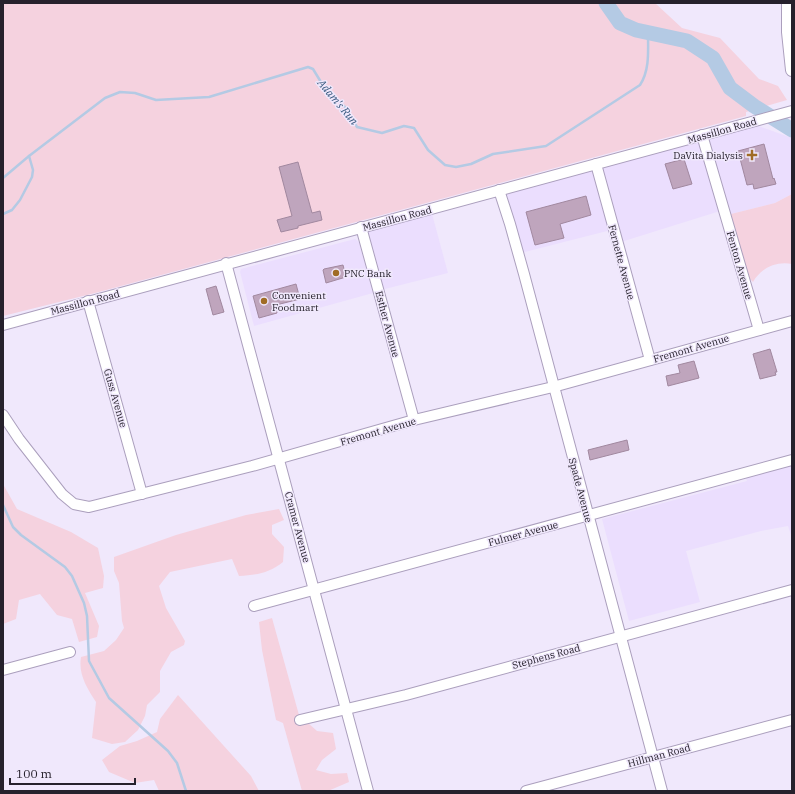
<svg xmlns="http://www.w3.org/2000/svg" width="795" height="794" font-family="'IBM Plex Serif',serif">
  <style>
    .built { fill: #ebdefe }
    .green { fill: #f5d2df }
    .lines { fill: none; stroke-linecap: round; stroke-linejoin: round }
    .stream { stroke: #b4cae4; stroke-width: 2.5 }
    .river { stroke: #b4cae4; stroke-width: 15 }
    .building { fill: #bfa5bd; stroke: #a1889f }
    .minor-casing { stroke: #ab9fbd; stroke-width: 12 }
    .major-casing { stroke: #ab9fbd; stroke-width: 14 }
    .minor { stroke: #fff; stroke-width: 10 }
    .major { stroke: #fff; stroke-width: 12 }
    .poi-dot { fill: #a06c24; stroke: #f0e8fc; stroke-width: 1.5 }
    .labels { text-anchor: middle; stroke-width: 3; stroke-linejoin: round; paint-order: stroke }
    .street-label { font-size: 10px; fill: #26212c; stroke: #f0e8fc }
    .poi-label { font-size: 10px; fill: #26212c; stroke: #f0e8fc; text-anchor: start }
    .water-label { font-size: 11px; font-style: italic; fill: #36577d; stroke: #f0e8fc }
  </style>
  <rect width="100%" height="100%" fill="#f0e8fc"/>
  <g class="built">
    <polygon points="756,125 792,138 792,194 775,203 731,214 707,138"/>
    <polygon points="701,138 720,211 621,242 599,165"/>
    <polygon points="596,165 611,230 521,253 502,192"/>
    <polygon points="431,210 448,273 381,290 364,228"/>
    <polygon points="355,239 359,242 373,293 254,326 240,272 241,269"/>
    <polygon points="792,463 792,538 788,526 761,531 686,551 700,602 629,621 602,519 747,481 745,476"/>
  </g>
  <g class="green">
    <polygon points="3,3 655,3 682,28 720,38 759,79 778,86 787,100 746,112 746,116 99,292 3,316"/>
    <path d="M792,194V264C776,261 761,268 753,282L748,277L731,214L775,203Z"/>
    <polygon points="3,484 17,509 71,532 98,548 104,576 103,588 85,593 99,626 97,637 79,642 72,619 57,615 40,594 19,600 16,619 3,624"/>
    <path d="M279,509L284,520L272,525V534L284,547L283,562C269,573 257,575 239,576L232,559L170,572L159,586L166,608L185,641L184,645L171,652L160,671V692L147,705L145,716L138,730L125,742L112,744L92,738L96,702C87,688 78,674 81,657L104,651L116,640L124,628L122,621L119,583L114,571V557L176,535L246,515Z"/>
    <polygon points="272,618 299,715 317,731 333,733 336,749 322,760 316,770 331,774 347,773 349,782 328,791 302,791 283,723 276,720 262,650 259,622"/>
    <polygon points="178,695 251,776 259,791 159,791 154,780 135,783 109,772 102,760 120,746 137,741 157,732 160,719"/>
  </g>
  <g class="lines">
    <g class="stream">
      <path d="M3,178L29,156L105,98L120,92L135,93L156,100L209,97L308,67L313,69L324,87L346,108L357,127L382,133L404,126L414,128L428,150L445,165L456,167L471,164L493,154L546,146L640,85C650,70 648,50 648,33"/>
      <polyline points="3,214 12,210 20,200 32,177 33,170 29,156"/>
      <polyline points="3,505 13,527 21,535 65,567 72,576 84,603 87,616 89,661 109,698 168,751 177,763 186,791"/>
    </g>
    <polyline class="river" points="606,3 620,23 636,30 687,41 713,58 730,88 754,106 792,130"/>
  </g>
  <g class="building">
    <polygon points="764,144 773,179 774,178 776,184 754,189 753,184 747,185 738,151"/>
    <polygon points="684,159 692,184 673,189 665,164"/>
    <polygon points="298,162 312,213 320,211 322,220 298,226 298,228 281,232 277,220 292,216 279,167"/>
    <polygon points="586,196 591,215 560,224 564,238 535,245 526,212"/>
    <polygon points="343,265 346,277 326,283 323,270 324,269"/>
    <polygon points="296,284 300,299 280,304 281,307 276,309 277,313 259,318 253,296"/>
    <polygon points="216,286 224,312 213,315 206,289"/>
    <polygon points="770,349 777,372 775,372 776,375 760,379 753,354"/>
    <polygon points="694,361 699,378 668,386 666,376 680,373 678,365"/>
    <polygon points="627,440 629,450 590,460 588,450"/>
  </g>
  <g class="lines">
    <g class="minor-casing">
      <g id="minor">
        <polyline points="702,135 759,330"/>
        <polyline points="596,164 650,360"/>
        <polyline points="499,190 510,224 524,274 662,791"/>
        <polyline points="361,227 414,420"/>
        <polyline points="226,263 368,791"/>
        <polyline points="88,301 142,494"/>
        <polyline points="3,325 792,111"/>
        <polyline points="3,415 19,439 62,494 74,504 89,507 252,466 414,420 553,387 792,321"/>
        <polyline points="254,606 792,460"/>
        <polyline points="3,670 70,652"/>
        <polyline points="300,720 406,695 792,590"/>
        <polyline points="526,791 792,720"/>
      </g>
    </g>
    <g class="major-casing">
      <polyline id="major" points="788,3 788,32 792,70"/>
    </g>
    <use href="#minor" class="minor"/>
    <use href="#major" class="major"/>
  </g>
  <g class="poi-dot">
    <path d="M750 149h4v4h4v4h-4v4h-4v-4h-4v-4h4z"/>
    <circle cx="336" cy="273" r="4"/>
    <circle cx="264" cy="301" r="4"/>
  </g>
  <g class="labels">
    <g class="street-label">
      <text transform="translate(722 130) rotate(-16)" y="4">Massillon Road</text>
      <text transform="translate(397 218) rotate(-15)" y="4">Massillon Road</text>
      <text transform="translate(622 262) rotate(75)" y="4">Fernette Avenue</text>
      <text transform="translate(740 265) rotate(74)" y="4">Fenton Avenue</text>
      <text transform="translate(85 302) rotate(-15)" y="4">Massillon Road</text>
      <text transform="translate(388 324) rotate(75)" y="4">Esther Avenue</text>
      <text transform="translate(691 348) rotate(-16)" y="4">Fremont Avenue</text>
      <text transform="translate(116 398) rotate(74)" y="4">Guss Avenue</text>
      <text transform="translate(378 431) rotate(-16)" y="4">Fremont Avenue</text>
      <text transform="translate(581 490) rotate(75)" y="4">Spade Avenue</text>
      <text transform="translate(298 527) rotate(75)" y="4">Cramer Avenue</text>
      <text transform="translate(523 533) rotate(-15)" y="4">Fulmer Avenue</text>
      <text transform="translate(546 656) rotate(-15)" y="4">Stephens Road</text>
      <text transform="translate(659 755) rotate(-15)" y="4">Hillman Road</text>
    </g>
    <g class="poi-label">
      <text x="743" y="159" text-anchor="end">DaVita Dialysis</text>
      <text x="344" y="277">PNC Bank</text>
      <text x="272" y="299">Convenient<tspan x="272" dy="12">Foodmart</tspan></text>
    </g>
    <g class="water-label">
      <text transform="translate(338 102) rotate(50)" y="4">Adam's Run</text>
    </g>
  </g>
  <rect width="795" height="794" fill="none" stroke="#26212c" stroke-width="8"/>
  <path d="M10 778v6h125v-6" fill="none" stroke="#26212c" stroke-width="2"/>
  <text x="16" y="778" font-size="12" fill="#26212c" stroke="#f0e8fc" stroke-width="3" paint-order="stroke">100 m</text>
</svg>
